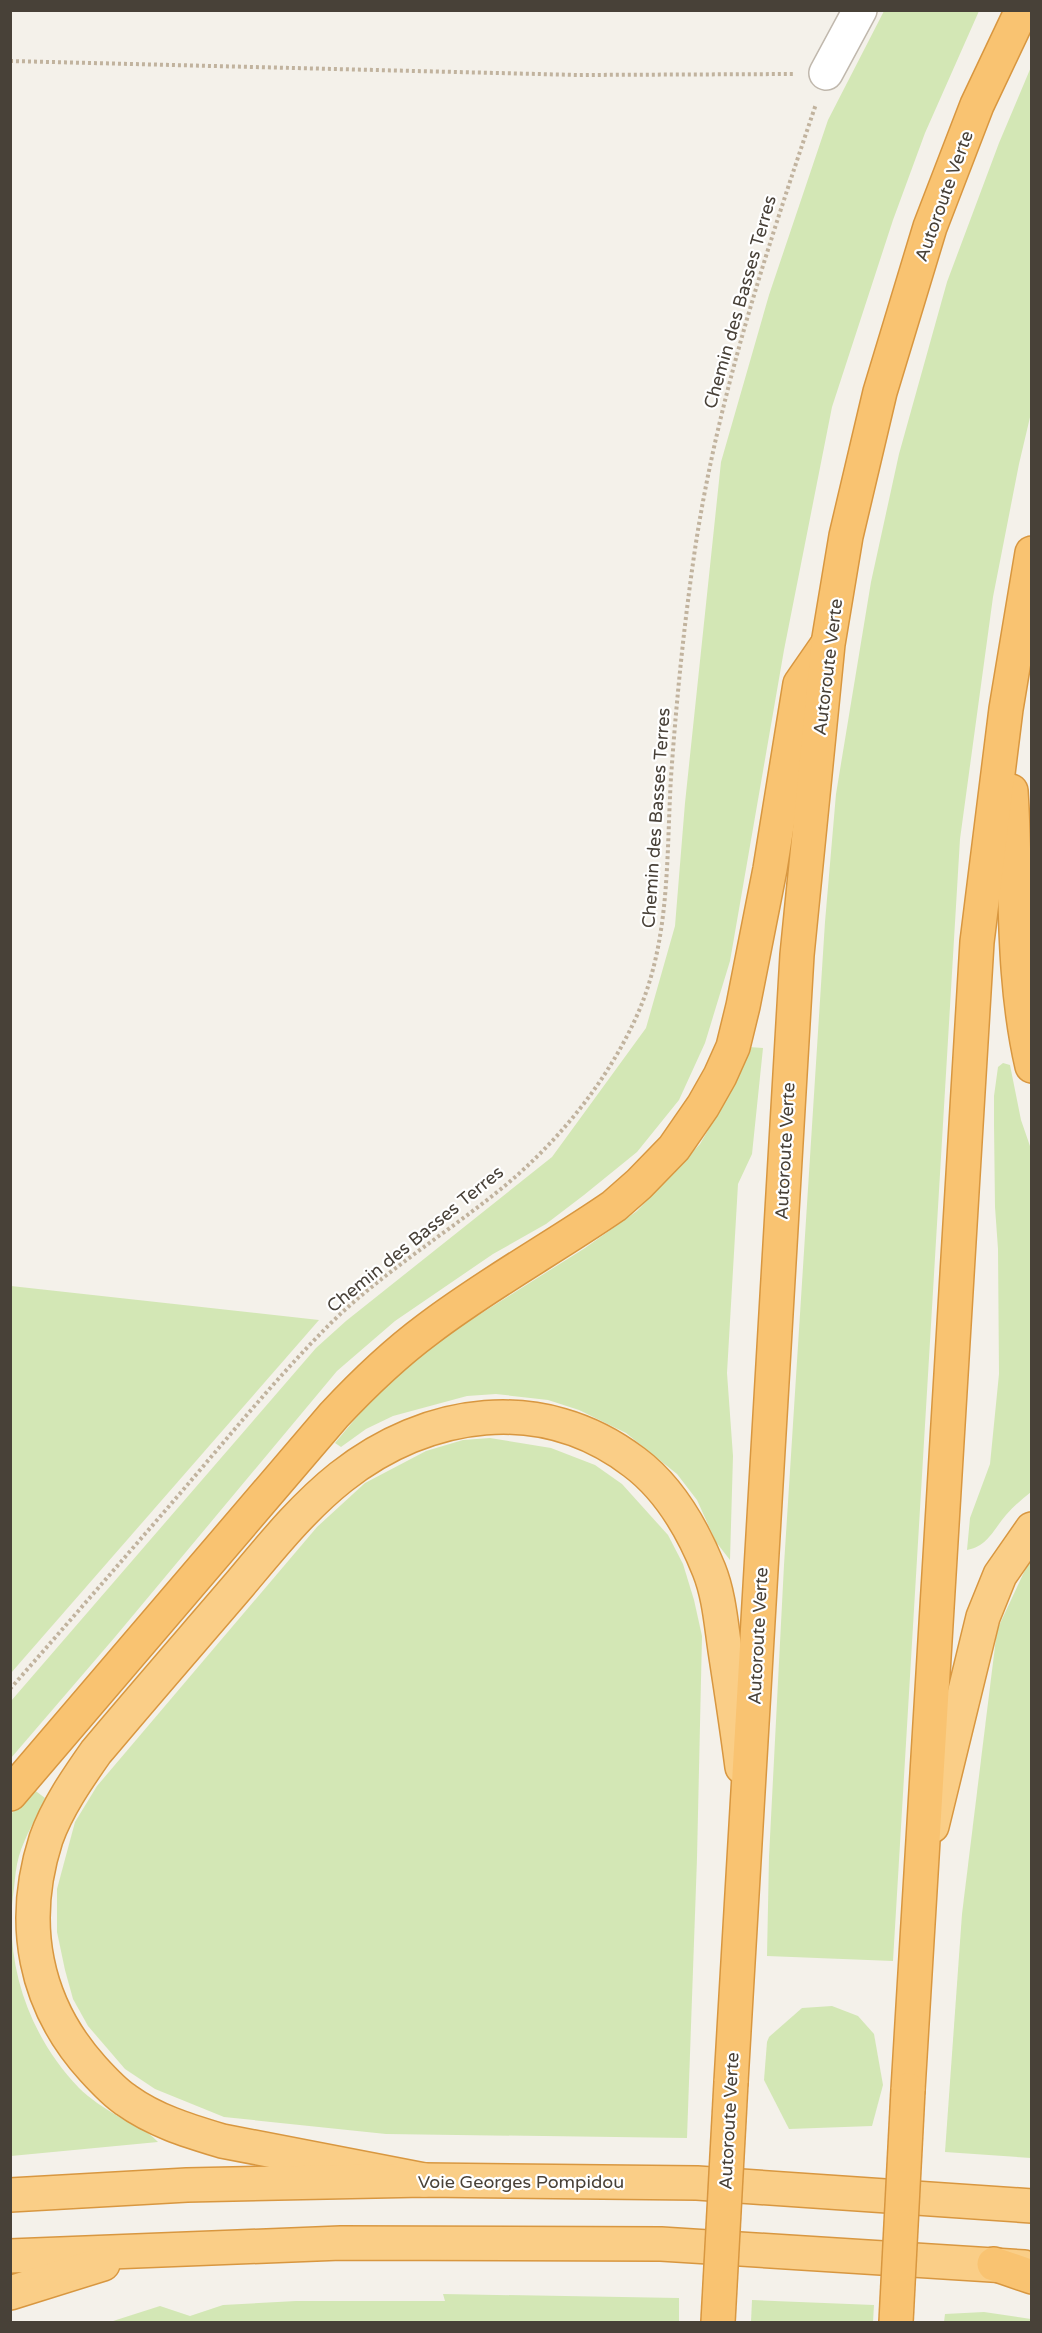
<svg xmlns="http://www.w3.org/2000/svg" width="1042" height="2333" font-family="'Varela Round',sans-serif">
<rect width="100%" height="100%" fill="#f4f1ea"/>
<g fill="#d3e7b5">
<path d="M884 11H979L925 133 893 220 832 407 784 650 730 961 705 1043 679 1100 637 1152 584 1195 546 1224 493 1254 395 1321 337 1371 115 1637 11 1758V1701L316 1348 346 1321 552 1157 646 1028 675 926 685 803 721 462 769 295 828 120Z"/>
<path d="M1031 67V413L1019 464 993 597 960 839 893 1961 767 1956 769 1857 784 1565 825 922 836 794 871 582 899 454 947 282 999 143Z"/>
<path d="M749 1047 763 1048 752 1154 738 1184 727 1373 733 1456 730 1560 716 1542 697 1500 677 1474 626 1433 579 1410 548 1400 496 1394 467 1396 393 1416 366 1429 341 1447 335 1443 365 1407 431 1345 585 1248 637 1211 700 1144 726 1099Z"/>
<path d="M1003 1063 1010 1065 1021 1120 1031 1149V1492C1022 1499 1014 1506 1006 1515 993 1530 988 1546 967 1550L970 1518 990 1464 999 1374 998 1249 995 1207 994 1125V1096L998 1067Z"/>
<path d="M11 1286 319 1320 11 1673 10 1286Z"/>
<path d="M490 1438 551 1448 595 1465 622 1484 668 1535 683 1564 694 1600 702 1636 697 1858 687 2138 386 2134 224 2117 155 2089 125 2069 88 2026 73 1999 65 1970 57 1932V1889L75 1822 97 1786 317 1527 365 1483 426 1451 463 1440Z"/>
<path d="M1031 1561V2158L945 2152 962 1914 997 1630 1025 1570Z"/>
<path d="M33 1789 45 1798C37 1817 25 1836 19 1856 16 1866 15 1878 14 1888 3 1961 28 2035 79 2088 89 2098 104 2108 116 2115 131 2124 146 2129 158 2142L11 2156V1814Z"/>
<path d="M832 2006 858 2016 874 2034 883 2085 872 2126 789 2129 764 2080 767 2042 769 2037 802 2008Z"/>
<path d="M443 2294 679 2298V2322H110L160 2306 190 2316 223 2305 296 2301H445Z"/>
<path d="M752 2300 874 2305 873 2322H751Z"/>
<path d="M984 2312 1031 2319V2322H944L945 2314Z"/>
</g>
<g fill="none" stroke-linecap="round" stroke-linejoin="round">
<g stroke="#c0b8ad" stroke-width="36">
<path id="minor" d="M826 73 860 10"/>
</g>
<g stroke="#d89740" stroke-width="36">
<g id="trunk">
<path d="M932 1826 983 1617 1000 1575 1032 1529"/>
<path d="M424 2180 222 2141C189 2131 155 2121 126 2100 114 2092 103 2080 93 2069 34 2004 19 1923 46 1839 57 1808 77 1779 96 1752 143 1696 191 1641 239 1585 271 1547 302 1508 341 1477 427 1409 542 1392 634 1462 669 1488 693 1530 709 1570 719 1595 721 1623 725 1650 731 1689 737 1728 742 1767"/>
<path d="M10 2195 187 2185 424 2180 697 2183 1032 2206"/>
<path d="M10 2256 341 2243 661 2244 1024 2267"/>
<path d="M10 2293 103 2264"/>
</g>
</g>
<g stroke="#d89740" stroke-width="36">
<g id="motorway">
<path d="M1011 791C1017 883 1011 975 1032 1066"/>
<path d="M10 1794 334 1415C363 1384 393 1355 428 1329 487 1284 553 1248 614 1206L639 1184 674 1148 703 1106 720 1076 733 1047 743 1006 770 869 800 684 827 645"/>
<path d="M731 2082 797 955 828 644 846 536 880 392 930 227 977 105 1022 10"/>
<path d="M908 2090 977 942 1006 709 1032 553"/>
<path d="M994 2264 1032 2277"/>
</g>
</g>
<g stroke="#c1b39e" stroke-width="4" stroke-dasharray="3 3" stroke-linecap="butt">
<path d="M10 61 578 75 794 74"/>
<path d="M10 1689C62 1630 113 1571 164 1512 219 1449 271 1383 331 1323 384 1271 449 1232 507 1184 558 1141 604 1085 633 1024 671 946 666 861 671 777 676 706 683 634 693 563 715 405 765 255 816 104"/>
</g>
<use href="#minor" stroke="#fff" stroke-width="33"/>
<use href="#trunk" stroke="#face87" stroke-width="33"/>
<use href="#motorway" stroke="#f9c371" stroke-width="33"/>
<g stroke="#d89740" stroke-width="36" stroke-linecap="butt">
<g id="motorway-bridge">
<path d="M718 2322 731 2082"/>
<path d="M896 2322 908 2090"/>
</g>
</g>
<use href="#motorway-bridge" stroke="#f9c371" stroke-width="33"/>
</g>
<g text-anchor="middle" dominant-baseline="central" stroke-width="4.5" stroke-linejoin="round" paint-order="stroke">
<g font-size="18" fill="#484138" stroke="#fff">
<text transform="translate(944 196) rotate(-70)">Autoroute Verte</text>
<text transform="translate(740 302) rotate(-74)">Chemin des Basses Terres</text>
<text transform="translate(828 667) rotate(-83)">Autoroute Verte</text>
<text transform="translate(656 818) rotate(-86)">Chemin des Basses Terres</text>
<text transform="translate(785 1151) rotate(-87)">Autoroute Verte</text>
<text transform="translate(415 1239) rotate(-39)">Chemin des Basses Terres</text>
<text transform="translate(758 1636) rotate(-87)">Autoroute Verte</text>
<text transform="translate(729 2121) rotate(-87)">Autoroute Verte</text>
<text x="521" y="2182">Voie Georges Pompidou</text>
</g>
</g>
<rect width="1042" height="2333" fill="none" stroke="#484138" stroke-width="24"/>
</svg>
